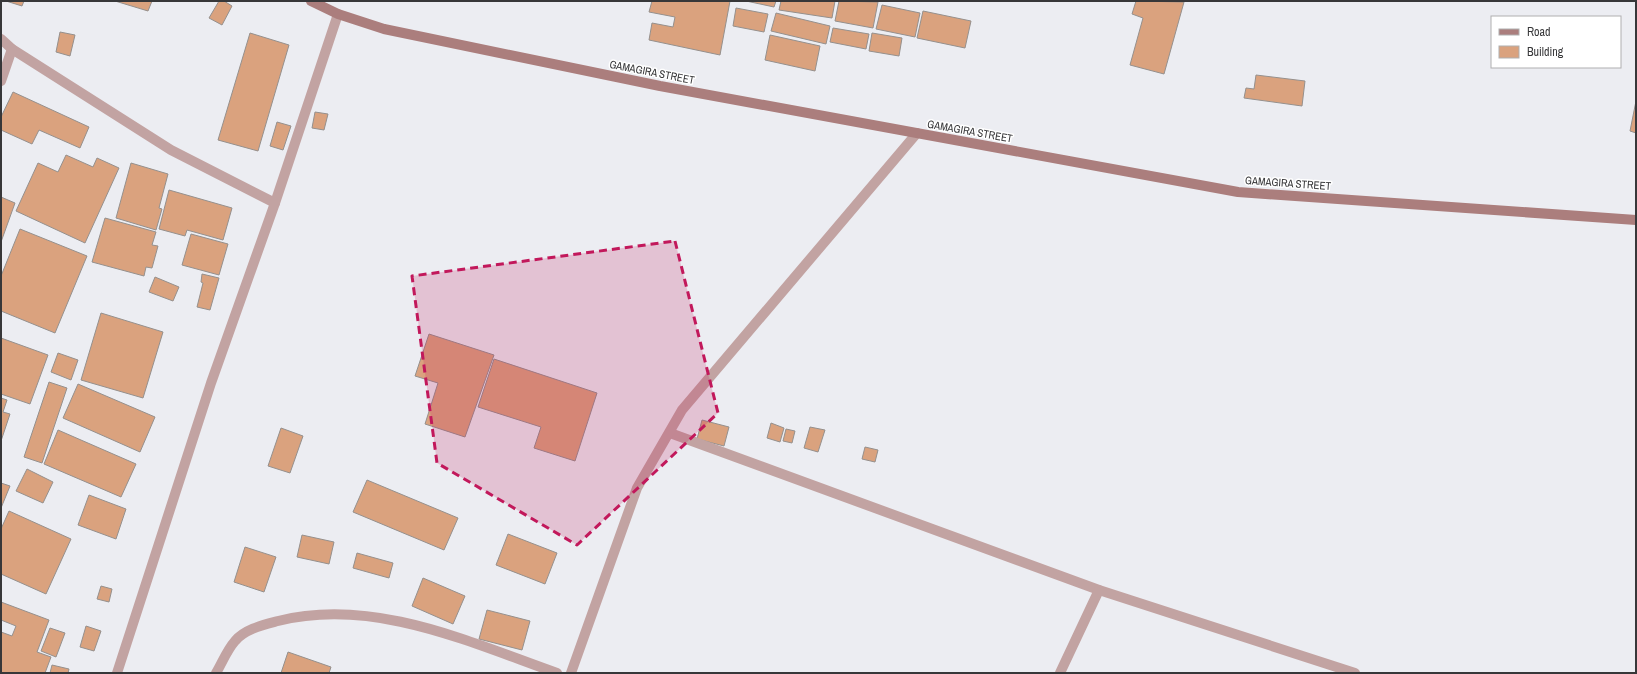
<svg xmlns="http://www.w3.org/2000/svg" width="1637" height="674" font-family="'Archivo Narrow',sans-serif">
<rect width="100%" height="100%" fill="#ecedf2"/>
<g fill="#daa27e" stroke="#95908d">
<path d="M6 1H24L22 6Z"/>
<path d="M115 1H152L148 11Z"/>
<path d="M219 1H224L232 6 222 25 209 18Z"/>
<path d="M652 1H730L720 55 649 40 652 23 673 27 675 17 649 12Z"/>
<path d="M746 1H776L774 7Z"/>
<path d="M781 1H835L832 18 779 10Z"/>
<path d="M839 1 878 2 873 28 835 21Z"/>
<path d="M1136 1 1184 2 1164 74 1130 65 1143 18 1132 14Z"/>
<path d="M882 5 920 13 915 37 876 29Z"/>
<path d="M736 8 768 14 764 32 733 26Z"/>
<path d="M923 11 971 21 965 48 917 38Z"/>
<path d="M776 13 830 26 826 44 771 31Z"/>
<path d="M833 28 869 34 866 49 830 42Z"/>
<path d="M60 32 75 35 70 56 56 52Z"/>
<path d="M250 33 289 45 258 151 218 140Z"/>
<path d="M872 33 902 38 899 56 869 51Z"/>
<path d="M770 35 820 46 815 71 765 60Z"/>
<path d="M1256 75 1305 81 1302 106 1244 98 1246 88 1254 89Z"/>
<path d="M13 92 89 127 80 148 39 130 32 144 1 130V117Z"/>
<path d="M1636 101V133L1630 131Z"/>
<path d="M315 112 328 114 324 130 312 128Z"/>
<path d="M277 122 291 126 283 150 270 146Z"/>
<path d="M66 155 93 167 97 158 119 168 85 243 16 211 38 163 58 172Z"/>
<path d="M131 163 168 174 159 208 162 209 156 230 116 218Z"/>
<path d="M169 190 232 208 223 240 187 230 185 236 159 229Z"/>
<path d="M1 197 15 203 1 242Z"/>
<path d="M105 218 156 232 152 245 158 246 152 268 146 267 144 276 92 262Z"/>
<path d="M20 229 87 256 55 333 1 311V276Z"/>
<path d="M191 234 228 244 219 275 182 265Z"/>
<path d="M202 274 219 278 210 310 197 307 203 283 201 282Z"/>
<path d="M155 277 179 287 173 301 149 292Z"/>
<path d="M101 313 163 332 143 398 81 380Z"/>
<path d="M429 334 494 355 465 437 425 424 438 383 415 376Z"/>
<path d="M1 338 48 355 30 404 1 394Z"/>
<path d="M58 353 78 360 71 380 51 372Z"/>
<path d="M494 359 597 393 575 461 534 448 541 427 478 407Z"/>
<path d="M49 382 67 388 42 463 24 457Z"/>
<path d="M78 384 155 417 140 452 63 418Z"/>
<path d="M1 398 7 400 3 412 10 414 1 441Z"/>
<path d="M702 420 729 427 724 446 697 439Z"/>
<path d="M771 423 784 428 780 442 767 438Z"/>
<path d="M810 427 825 430 818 452 804 448Z"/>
<path d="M281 428 303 436 290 473 268 466Z"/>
<path d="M786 429 795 431 792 443 783 441Z"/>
<path d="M58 430 136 464 121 497 44 464Z"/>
<path d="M865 447 878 450 875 462 862 459Z"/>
<path d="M27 469 53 482 43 503 16 491Z"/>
<path d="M367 480 458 518 444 550 353 512Z"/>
<path d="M1 483 10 486 1 508Z"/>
<path d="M89 495 126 509 116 539 78 525Z"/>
<path d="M9 511 71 539 46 594 1 574V529Z"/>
<path d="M508 534 557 553 545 584 496 565Z"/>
<path d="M302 535 334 542 329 564 297 557Z"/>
<path d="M245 547 276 557 264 592 234 582Z"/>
<path d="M357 553 393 563 389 578 353 568Z"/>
<path d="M423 578 465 596 453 624 412 606Z"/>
<path d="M101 586 112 589 109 602 97 599Z"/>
<path d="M1 602 49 620 37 652 51 657 45 673H1V632L12 636 16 626 1 620Z"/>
<path d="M487 610 530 621 522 650 479 639Z"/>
<path d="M86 626 101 631 94 651 80 647Z"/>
<path d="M50 628 65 633 56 657 41 651Z"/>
<path d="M288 652 331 667 329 673H281Z"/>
<path d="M52 665 69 669 68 673H50Z"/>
</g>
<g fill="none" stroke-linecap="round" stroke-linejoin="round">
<g stroke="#c2a3a2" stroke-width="10">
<path d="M670 433 1099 590 1355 673"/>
<path d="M216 673C222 663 227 650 235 641 245 629 263 625 278 621 373 597 469 642 557 673"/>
<path d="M571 673 637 488 682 410 917 133"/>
<path d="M1060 673 1099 590"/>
</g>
<g stroke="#c2a3a2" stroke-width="10">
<path d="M1 39 12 49 171 150 275 203"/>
<path d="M1 81 12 49"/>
<path d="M117 673 211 383 275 203 338 14"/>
</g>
<path stroke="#ab7e7d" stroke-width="10" d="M311 1 338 14 384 29 660 86 1238 192 1636 220"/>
</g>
<path fill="#c2185b" fill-opacity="0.2" stroke="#c2185b" stroke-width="3" stroke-dasharray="8 5" stroke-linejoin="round" d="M675 241 718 413 577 545 437 463 412 276Z"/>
<g text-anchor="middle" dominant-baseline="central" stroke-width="3" stroke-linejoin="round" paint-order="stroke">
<g font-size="11" fill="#373739" stroke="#fff">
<text transform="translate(652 72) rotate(11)">GAMAGIRA STREET</text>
<text transform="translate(970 131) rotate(10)">GAMAGIRA STREET</text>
<text transform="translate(1288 183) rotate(4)">GAMAGIRA STREET</text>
</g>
</g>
<rect width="1637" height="674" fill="none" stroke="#373739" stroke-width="4"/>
<rect x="1491" y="16" width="130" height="52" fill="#ffffff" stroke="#afafb0"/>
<rect x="1499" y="29" width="20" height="6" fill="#ab7e7d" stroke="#afafb0"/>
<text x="1527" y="36" font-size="12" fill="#373739">Road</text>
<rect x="1499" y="46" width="20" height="12" fill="#daa27e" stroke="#afafb0"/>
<text x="1527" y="56" font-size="12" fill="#373739">Building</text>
</svg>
